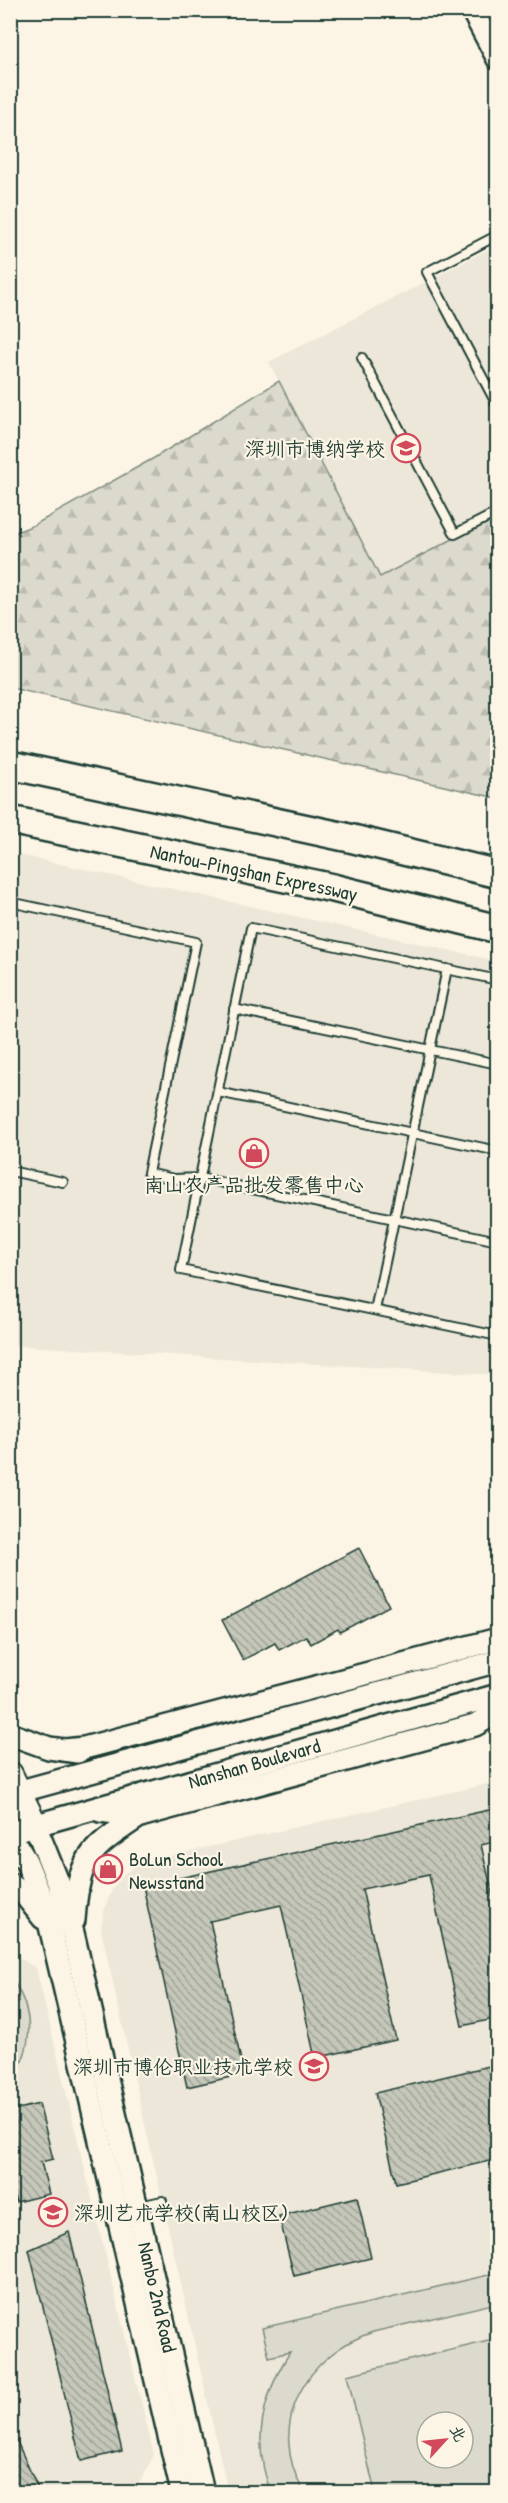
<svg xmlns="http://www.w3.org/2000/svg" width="508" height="2503" font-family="'Patrick Hand','LXGW WenKai TC',sans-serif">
<defs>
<pattern id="forest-firs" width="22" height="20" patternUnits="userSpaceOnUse" patternTransform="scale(1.5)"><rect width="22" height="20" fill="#dcdacc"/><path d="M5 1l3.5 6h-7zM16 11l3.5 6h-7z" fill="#bcbcb0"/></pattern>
<pattern id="building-back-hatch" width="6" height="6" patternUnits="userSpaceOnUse" patternTransform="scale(1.5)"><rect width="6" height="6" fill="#c5c7b9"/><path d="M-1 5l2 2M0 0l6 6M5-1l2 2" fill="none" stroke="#9fa397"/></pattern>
</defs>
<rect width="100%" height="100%" fill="#fcf5e5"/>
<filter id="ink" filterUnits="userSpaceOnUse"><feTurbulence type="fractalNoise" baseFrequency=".0167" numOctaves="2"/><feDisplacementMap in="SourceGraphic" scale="12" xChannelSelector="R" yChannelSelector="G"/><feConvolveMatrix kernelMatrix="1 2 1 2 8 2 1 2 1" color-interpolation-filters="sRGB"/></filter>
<g filter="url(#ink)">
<g fill="#ece7d8" fill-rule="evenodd">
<path d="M497 245V516L380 577 269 362Z"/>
<path d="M11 853 497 961V1375L11 1345Z"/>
<path d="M497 1782V2492H228L101 1930 104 1909 112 1890 124 1874 142 1862ZM427 2422H463V2458H427Z"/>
<path d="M10 1952 36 1968 154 2455 135 2492H11Z"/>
</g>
<g fill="#dcdacc" stroke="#7e8c80" stroke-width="1.5" fill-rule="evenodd">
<path d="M11 1978C35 2011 34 2048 11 2081Z"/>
<path d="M497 2273V2303L373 2332C305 2354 265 2426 304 2492H271C251 2443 262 2396 290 2352L269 2357 262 2328Z"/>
<path d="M497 2339V2492H375L347 2375ZM427 2422H463V2458H427Z"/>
</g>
<path fill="url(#forest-firs)" stroke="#7e8c80" stroke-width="1.5" d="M279 381 380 577 497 516V798L11 688V534L34 525 154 458Z"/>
<g fill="url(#building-back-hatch)" stroke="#1f3d34" stroke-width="1.5">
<path d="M359 1548 389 1606 340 1632 338 1629 311 1644 306 1636 279 1650 275 1643 243 1660 222 1620Z"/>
<path d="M498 1808V1841L481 1845 498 1917V2018L462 2026 429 1875 362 1889 396 2040 315 2058 281 1905 210 1921 244 2074 187 2087 143 1886Z"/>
<path d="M498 2064V2159L396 2183 375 2093Z"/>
<path d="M39 2104 53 2159 41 2162 49 2194 16 2202 10 2180V2111Z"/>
<path d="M357 2197 371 2258 294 2276 279 2216Z"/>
<path d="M69 2232 122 2451 81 2461 29 2250Z"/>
<path d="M10 2426 40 2493H10Z"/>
</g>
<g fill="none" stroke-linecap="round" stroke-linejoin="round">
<g stroke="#1f3d34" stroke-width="12">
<g id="lane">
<path d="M362 358 455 534 498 512"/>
<path d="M496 403 427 272 498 235"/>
<path d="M10 902 196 942 148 1173 174 1179 200 1178 498 1241"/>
<path d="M498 980 251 928 181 1270 498 1336"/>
<path d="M234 1009 498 1064"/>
<path d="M218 1092 498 1151"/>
<path d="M10 1171 63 1182"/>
<path d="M375 1310 447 969"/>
<path d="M139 2206 162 2201"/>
</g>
</g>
<g stroke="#1f3d34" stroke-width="26">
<g id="secondary">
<path d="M472 10 498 59"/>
<path d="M10 1734 49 1748 78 1752"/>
<path d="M65 1750 84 1748 498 1639"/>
<path d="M10 1794 498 1661"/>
<path d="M100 1811 140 1816 475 1725 498 1712"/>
<path d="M35 1825 58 1882 73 1933 203 2492"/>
<path d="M22 1829 498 1695"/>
<path d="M10 1835 26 1861 46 1909 182 2492"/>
<path d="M10 1884 24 1894 43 1918"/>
<path d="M74 1920C79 1853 91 1849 144 1813"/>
</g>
</g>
<g stroke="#1f3d34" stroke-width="28">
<path id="primary" d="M10 1774 35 1825"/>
</g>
<g stroke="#1f3d34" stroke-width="32">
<g id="highway">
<path d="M10 765 345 837 498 874"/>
<path d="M10 820 333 888 498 929"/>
</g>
</g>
<use href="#lane" stroke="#fcf5e5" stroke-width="8"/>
<use href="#secondary" stroke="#fcf5e5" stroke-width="21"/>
<use href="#primary" stroke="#fcf5e5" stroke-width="24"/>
<use href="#highway" stroke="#fcf5e5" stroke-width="27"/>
</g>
</g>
<defs>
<g id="school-ring" transform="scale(1.5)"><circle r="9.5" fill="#fcf5e5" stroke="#d1495b" stroke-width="1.5"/><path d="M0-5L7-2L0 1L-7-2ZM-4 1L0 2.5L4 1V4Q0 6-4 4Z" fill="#d1495b"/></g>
<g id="shop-ring" transform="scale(1.5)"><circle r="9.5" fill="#fcf5e5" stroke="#d1495b" stroke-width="1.5"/><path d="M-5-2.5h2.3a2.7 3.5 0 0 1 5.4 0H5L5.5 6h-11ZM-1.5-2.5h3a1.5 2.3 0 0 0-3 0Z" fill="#d1495b"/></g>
</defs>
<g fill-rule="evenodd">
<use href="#school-ring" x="406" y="448"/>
<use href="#shop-ring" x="254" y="1153"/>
<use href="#shop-ring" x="108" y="1869"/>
<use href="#school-ring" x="314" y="2066"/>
<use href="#school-ring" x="53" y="2212"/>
</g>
<g text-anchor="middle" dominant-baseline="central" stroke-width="4.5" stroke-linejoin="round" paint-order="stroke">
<g font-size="20" fill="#1f3d34" stroke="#fcf5e5" text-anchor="end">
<text x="385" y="448">深圳市博纳学校</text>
<text x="254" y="1184" text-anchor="middle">南山农产品批发零售中心</text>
<text x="129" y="1858" text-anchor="start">BoLun School<tspan x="129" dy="23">Newsstand</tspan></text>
<text x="293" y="2066">深圳市博伦职业技术学校</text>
<text x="74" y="2212" text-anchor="start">深圳艺术学校(南山校区)</text>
</g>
<g font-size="20" fill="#1f3d34" stroke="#fcf5e5">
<text transform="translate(254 872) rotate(12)">Nantou-Pingshan Expressway</text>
<text transform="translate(254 1763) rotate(-16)">Nanshan Boulevard</text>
<text transform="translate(158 2297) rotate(77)">Nanbo 2nd Road</text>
</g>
</g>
<rect width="508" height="2503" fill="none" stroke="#fcf5e5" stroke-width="36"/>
<rect x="18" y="18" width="472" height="2467" fill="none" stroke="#1f3d34" stroke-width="2" filter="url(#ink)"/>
<g transform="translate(445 2440) rotate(63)"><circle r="28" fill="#fcf5e5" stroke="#a4ab9e" stroke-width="1.5"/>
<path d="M0-4.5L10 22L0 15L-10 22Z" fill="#d1495b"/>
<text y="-9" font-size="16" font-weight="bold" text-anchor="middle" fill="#1f3d34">北</text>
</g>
</svg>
